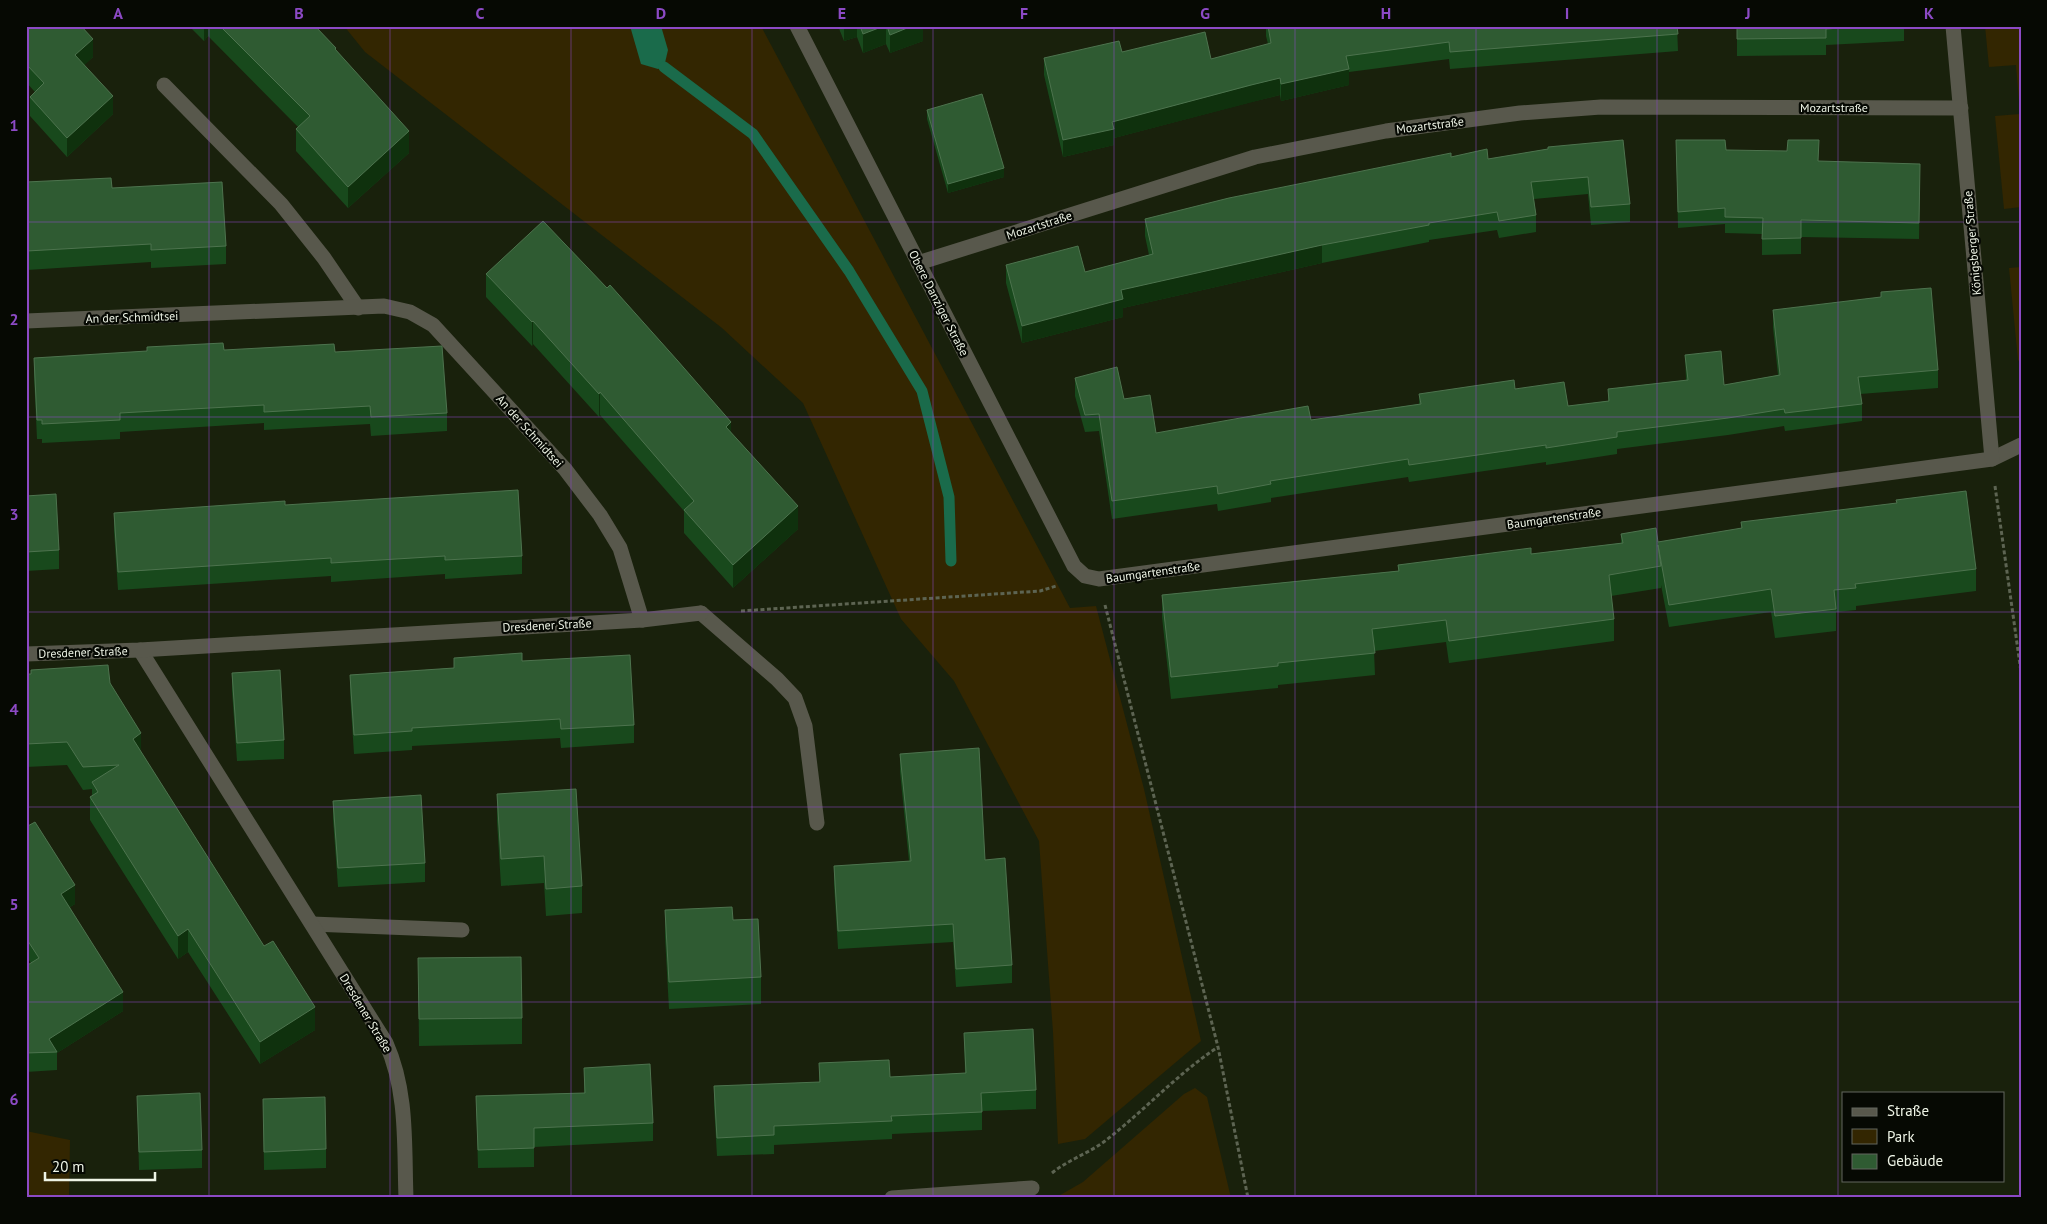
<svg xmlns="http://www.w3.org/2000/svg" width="2047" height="1224" font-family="'PT Sans',sans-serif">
<rect width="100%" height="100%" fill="#19210c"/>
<g fill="#332601">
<path d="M344 26H761L1070 608 1096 606 1144 789 1201 1041 1085 1139 1058 1144 1053 1032 1039 841 954 681 901 619 803 403 722 328 365 52Z"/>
<path d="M1985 26H2021V207L2004 209 1995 116 2020 114 2016 65 1989 67Z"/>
<path d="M2021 267V364L2018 360 2009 268Z"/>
<path d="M1195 1088 1207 1097 1231 1198H1055L1083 1182 1184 1094Z"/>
<path d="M26 1131 70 1140 69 1198H26Z"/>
</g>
<path fill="#1a6b4b" d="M630 26H661L668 50 664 67 658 69 641 64Z"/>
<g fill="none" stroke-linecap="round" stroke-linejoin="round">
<path stroke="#1a6b4b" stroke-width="11" d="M664 67 753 134 849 271 922 391 949 497 951 561"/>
<g stroke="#5d6452" stroke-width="3" stroke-dasharray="4 2.5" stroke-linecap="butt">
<path d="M1995 486 2021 672"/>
<path d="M1105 605 1218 1047 1248 1198"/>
<path d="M741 611 1040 591 1056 586"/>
<path d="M1052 1173C1068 1160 1089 1153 1105 1141 1144 1111 1177 1074 1218 1047"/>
</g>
<g stroke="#58584c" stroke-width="15">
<path d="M701 613 777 679 795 698 805 726 817 823"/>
<path d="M312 924 462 930"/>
</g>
<g stroke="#58584c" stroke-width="15">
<path d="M797 26 1074 566 1085 576 1099 579 1992 459 2021 445"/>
<path d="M1953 26 1992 459"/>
<path d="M164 85 281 204 324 258 358 308"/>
<path d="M918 263 1255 157 1386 131 1520 113 1601 107 1961 108"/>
<path d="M26 321 384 306 410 312 433 325 565 469 600 515 620 548 642 620"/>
<path d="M140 650 386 1043C408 1092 404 1146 406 1198"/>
<path d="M26 654 140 650 642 620 701 613"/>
<path d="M892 1198 1032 1188"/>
</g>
</g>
<g fill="#18491c">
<path d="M26 26 93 57 84 65 113 114 67 157 30 116V97L35 92 26 82Z"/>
<path d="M189 26H315L336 50 409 153 348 208 296 151V129L298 127 208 36 204 41Z"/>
<path d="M838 26H923V41L890 53 886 44 863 53 857 37 844 41Z"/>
<path d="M1266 26H1677L1678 51 1450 69 1449 59 1349 72V85L1281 101 1280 95 1251 102 1114 138V145L1063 157 1044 75V58L1122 52 1211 59 1268 44 1266 36Z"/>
<path d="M1737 26H1904V41L1826 45V55L1737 56Z"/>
<path d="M927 110 1004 177 948 193 927 119Z"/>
<path d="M1676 140 1726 150 1819 161 1920 180 1919 239 1801 237V254L1762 255V234L1725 233V224L1678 228Z"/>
<path d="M1548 149 1630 204V222L1591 225 1588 194 1534 199 1536 215V232L1499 238 1497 230 1429 240V242L1322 263 1123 308V317L1022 343 1006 283V265L1085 272 1149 255 1145 236V219L1451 157 1488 159Z"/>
<path d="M26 182 112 188 226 246V264L151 268V262L27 270Z"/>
<path d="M486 274 731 433 798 529 733 588 684 533V511L600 415 599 417 533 344 532 346 486 297Z"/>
<path d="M1881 292 1938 370V388L1860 394 1862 404V421L1785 431 1784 426 1728 435 1617 449V454L1546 465V462L1409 482 1408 477 1271 498V502L1218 511 1217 504 1112 519 1099 431 1085 432 1075 396V378L1124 399 1156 433 1311 420 1419 404V394L1515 389 1568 406 1608 401V389L1686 380 1685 355 1724 385 1778 375 1773 328V310L1881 297Z"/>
<path d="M224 350 335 352 447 413V431L371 436 370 424 264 430V423L120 432V439L42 443V439H37L34 376V358Z"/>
<path d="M26 496 59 550V569L26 571Z"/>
<path d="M285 505 522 556V574L445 579V574L331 582V576L118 590 114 531V513Z"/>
<path d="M1741 522 1976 569V591L1856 606V610L1836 612V631L1775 638 1771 612 1669 627 1661 585V588L1611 596 1614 619V641L1449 663 1446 642 1374 651 1375 675 1278 685V688L1171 699 1162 617V595L1398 571V565L1531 554 1621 543V534L1658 542 1741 529Z"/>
<path d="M454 658 522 661 634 725V743L561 748 560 738 412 746V750L354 754 350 693V675L454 668Z"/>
<path d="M232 673 284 740V759L237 761 232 691Z"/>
<path d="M26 674 110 683 141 752 315 1030 260 1064 188 952 178 959 90 820V797L92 796V789L83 790 67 765 26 767Z"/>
<path d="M900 754 985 860 1012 965V983L956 987 953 942 838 949 834 884V866L909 861 900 772Z"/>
<path d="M497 794 582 886V913L546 916 544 883 501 886 497 821Z"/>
<path d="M333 801 425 863V882L338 887 333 819Z"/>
<path d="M26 827 75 904 70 907 123 1011 57 1053V1070L26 1072V966L31 963 26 956Z"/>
<path d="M665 910 733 920 761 977V1004L669 1009 665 937Z"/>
<path d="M418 958 522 1018V1044L419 1046Z"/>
<path d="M964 1033 1036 1090V1109L982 1111V1130L892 1134V1139L774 1145V1154L717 1156 714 1105V1086L819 1082V1063L890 1077 965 1073Z"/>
<path d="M584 1068 653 1123V1141L534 1147V1167L478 1168 476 1096 584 1093Z"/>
<path d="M137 1096 202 1150V1168L139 1170Z"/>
<path d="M263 1099 326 1149V1168L264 1170Z"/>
</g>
<g fill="#0f310d">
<path d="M204 26H208V36L204 41Z"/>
<path d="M844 26H857V37L844 41Z"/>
<path d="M884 26H886V44L863 53V34Z"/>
<path d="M912 26H923V41L890 53V35Z"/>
<path d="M93 39V57L75 74V55Z"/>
<path d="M1349 69V85L1281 101V84Z"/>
<path d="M1280 78V95L1114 138V145L1063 157V140L1112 122Z"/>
<path d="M113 96V114L67 157V138Z"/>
<path d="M409 131V153L348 208V187Z"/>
<path d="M1004 168V177L948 193V184Z"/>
<path d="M1322 245V263L1123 308V317L1022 343V326L1121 290Z"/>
<path d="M533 321V344L532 346V322Z"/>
<path d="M600 392V415L599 417V394Z"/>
<path d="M731 422V445L726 427Z"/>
<path d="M798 506V529L733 588V565Z"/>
<path d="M141 733V756L133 739Z"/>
<path d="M75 885V904L61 912V894Z"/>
<path d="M188 929V952L178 959V936Z"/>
<path d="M123 992V1011L57 1053 49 1039Z"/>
<path d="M315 1007V1030L260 1064V1042Z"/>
</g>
<g fill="#2f5b32" stroke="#4d734e">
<path d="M26 26H81L93 39 75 55 113 96 67 138 30 97 44 83 26 64Z"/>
<path d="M220 26H315L336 48 335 49 409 131 348 187 296 129 310 116Z"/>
<path d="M860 26H884L863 34Z"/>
<path d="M887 26H912L890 35Z"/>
<path d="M1268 26H1677L1678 34 1450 52 1449 42 1346 56 1349 69 1281 84 1280 78 1251 85 1112 122 1114 129 1063 140 1044 58 1119 41 1122 52 1205 32 1211 59 1271 43Z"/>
<path d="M1737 26H1868L1826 29V38L1737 39Z"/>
<path d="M982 94 1004 168 948 184 927 110Z"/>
<path d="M1623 140 1630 204 1591 207 1588 177 1531 182 1536 215 1499 221 1497 212 1429 223V225L1322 245 1121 290 1123 299 1022 326 1006 265 1078 246 1085 272 1153 254 1145 219 1229 198 1451 153V157L1487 149 1488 159 1548 149V147Z"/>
<path d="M1676 140H1725L1726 150 1787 151 1788 140H1819L1818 161 1920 164 1919 223 1801 220V238L1762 239 1763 218 1725 217V208L1678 212Z"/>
<path d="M111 178 112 188 222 182 226 246 151 250V244L27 251 26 182Z"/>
<path d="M543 221 607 288 610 285 677 360 731 422 726 427 798 506 733 565 684 510 694 501 600 392 599 394 533 321 532 322 486 274Z"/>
<path d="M1931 288 1938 370 1858 377 1862 404 1785 413 1784 409 1728 418 1617 432V437L1546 448V445L1409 465 1408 459 1270 481 1271 484 1218 494 1217 486 1112 501 1099 414 1085 415 1075 378 1117 367 1124 399 1150 395 1156 433 1308 406 1311 420 1421 404 1419 394 1514 380 1515 389 1564 382 1568 406 1609 401 1608 389 1688 380 1685 355 1721 351 1724 385 1780 375 1773 310 1881 297V292Z"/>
<path d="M223 343 224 350 334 344 335 352 442 346 447 413 371 417 370 406 264 412V405L120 413V420L42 424V420H37L34 358 147 351V347Z"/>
<path d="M518 490 522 556 445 560V556L331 563V558L118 572 114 513 285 501V505Z"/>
<path d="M1966 491 1976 569 1855 584 1856 588 1834 590 1836 609 1775 616 1771 589 1669 605 1658 545 1661 566 1609 575 1614 619 1449 641 1446 620 1372 629 1375 653 1278 663V666L1171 677 1162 595 1399 571 1398 565 1531 548V554L1623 543 1621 534 1656 528 1658 542 1742 528 1741 522 1897 503 1896 500Z"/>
<path d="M56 494 59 550 26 552V496Z"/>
<path d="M522 653V661L630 655 634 725 561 729 560 719 412 728V731L354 735 350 675 454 668V658Z"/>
<path d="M108 665 110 683 141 733 133 739 264 946 273 941 315 1007 260 1042 188 929 178 936 90 797 98 792 92 782 119 765 83 767 67 742 26 744V674H31V670Z"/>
<path d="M280 670 284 740 237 743 232 673Z"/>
<path d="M979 748 985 860 1005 858 1012 965 956 969 953 924 838 931 834 866 911 861 900 754Z"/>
<path d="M576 789 582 886 546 889 544 856 501 859 497 794Z"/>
<path d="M421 795 425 863 338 868 333 801Z"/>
<path d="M35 822 75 885 61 894 123 992 49 1039 57 1052 26 1053V966L39 958 26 938V827Z"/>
<path d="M732 907 733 920 758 919 761 977 669 982 665 910Z"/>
<path d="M521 957 522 1018 419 1019 418 958Z"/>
<path d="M1033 1029 1036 1090 981 1093 982 1112 891 1116 892 1121 774 1126V1135L717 1138 714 1086 820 1082 819 1063 889 1060 890 1077 966 1073 964 1033Z"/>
<path d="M650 1064 653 1123 534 1128V1148L478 1150 476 1096 585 1093 584 1068Z"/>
<path d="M200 1093 202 1150 139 1152 137 1096Z"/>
<path d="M325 1097 326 1149 264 1152 263 1099Z"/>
</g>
<path fill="none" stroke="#8c4ac5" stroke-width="1" stroke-opacity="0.55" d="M209 26V1198M390 26V1198M571 26V1198M752 26V1198M933 26V1198M1114 26V1198M1295 26V1198M1476 26V1198M1657 26V1198M1838 26V1198M26 222H2021M26 417H2021M26 612H2021M26 807H2021M26 1002H2021"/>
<g text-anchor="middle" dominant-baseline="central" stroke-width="4.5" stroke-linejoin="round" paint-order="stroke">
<g font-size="12" fill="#eef4e6" stroke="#060903">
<text x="1834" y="107">Mozartstraße</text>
<text transform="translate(1430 125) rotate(-7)">Mozartstraße</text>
<text transform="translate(1039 225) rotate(-18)">Mozartstraße</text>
<text transform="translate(1972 243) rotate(-95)">Königsberger Straße</text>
<text transform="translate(939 303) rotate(63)">Obere Danziger Straße</text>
<text transform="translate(132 317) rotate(-2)">An der Schmidtsei</text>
<text transform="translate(530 431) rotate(48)">An der Schmidtsei</text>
<text transform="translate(1554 518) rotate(-8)">Baumgartenstraße</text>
<text transform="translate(1153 572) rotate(-8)">Baumgartenstraße</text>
<text transform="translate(547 625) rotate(-3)">Dresdener Straße</text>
<text transform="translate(83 652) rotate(-2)">Dresdener Straße</text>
<text transform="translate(366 1013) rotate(59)">Dresdener Straße</text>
</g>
</g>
<rect width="2047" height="1224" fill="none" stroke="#060903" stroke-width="55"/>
<rect x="1842" y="1092" width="162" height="90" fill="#060903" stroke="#63675e"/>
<rect x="1852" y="1108" width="25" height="8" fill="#58584c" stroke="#63675e"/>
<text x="1887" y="1116" font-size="15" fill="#eef4e6">Straße</text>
<rect x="1852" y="1129" width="25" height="15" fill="#332601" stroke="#63675e"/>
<text x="1887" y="1142" font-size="15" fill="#eef4e6">Park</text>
<rect x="1852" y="1154" width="25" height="15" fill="#2f5b32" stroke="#63675e"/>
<text x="1887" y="1166" font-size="15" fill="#eef4e6">Gebäude</text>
<path d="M45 1172v8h110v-8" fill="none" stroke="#eef4e6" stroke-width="2.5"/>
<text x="52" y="1172" font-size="15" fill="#eef4e6" stroke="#060903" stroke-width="4" paint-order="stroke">20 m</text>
<rect x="28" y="28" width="1992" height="1168" fill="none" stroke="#8c4ac5" stroke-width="2"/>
<g font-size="16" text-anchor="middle" font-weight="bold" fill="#8c4ac5">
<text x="118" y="19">A</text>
<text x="299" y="19">B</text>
<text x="480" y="19">C</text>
<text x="661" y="19">D</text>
<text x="842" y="19">E</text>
<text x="1024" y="19">F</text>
<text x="1205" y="19">G</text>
<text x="1386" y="19">H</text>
<text x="1567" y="19">I</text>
<text x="1748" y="19">J</text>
<text x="1929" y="19">K</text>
<text x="14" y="131">1</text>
<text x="14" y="325">2</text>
<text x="14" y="520">3</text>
<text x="14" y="715">4</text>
<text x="14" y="910">5</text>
<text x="14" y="1105">6</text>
</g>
</svg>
